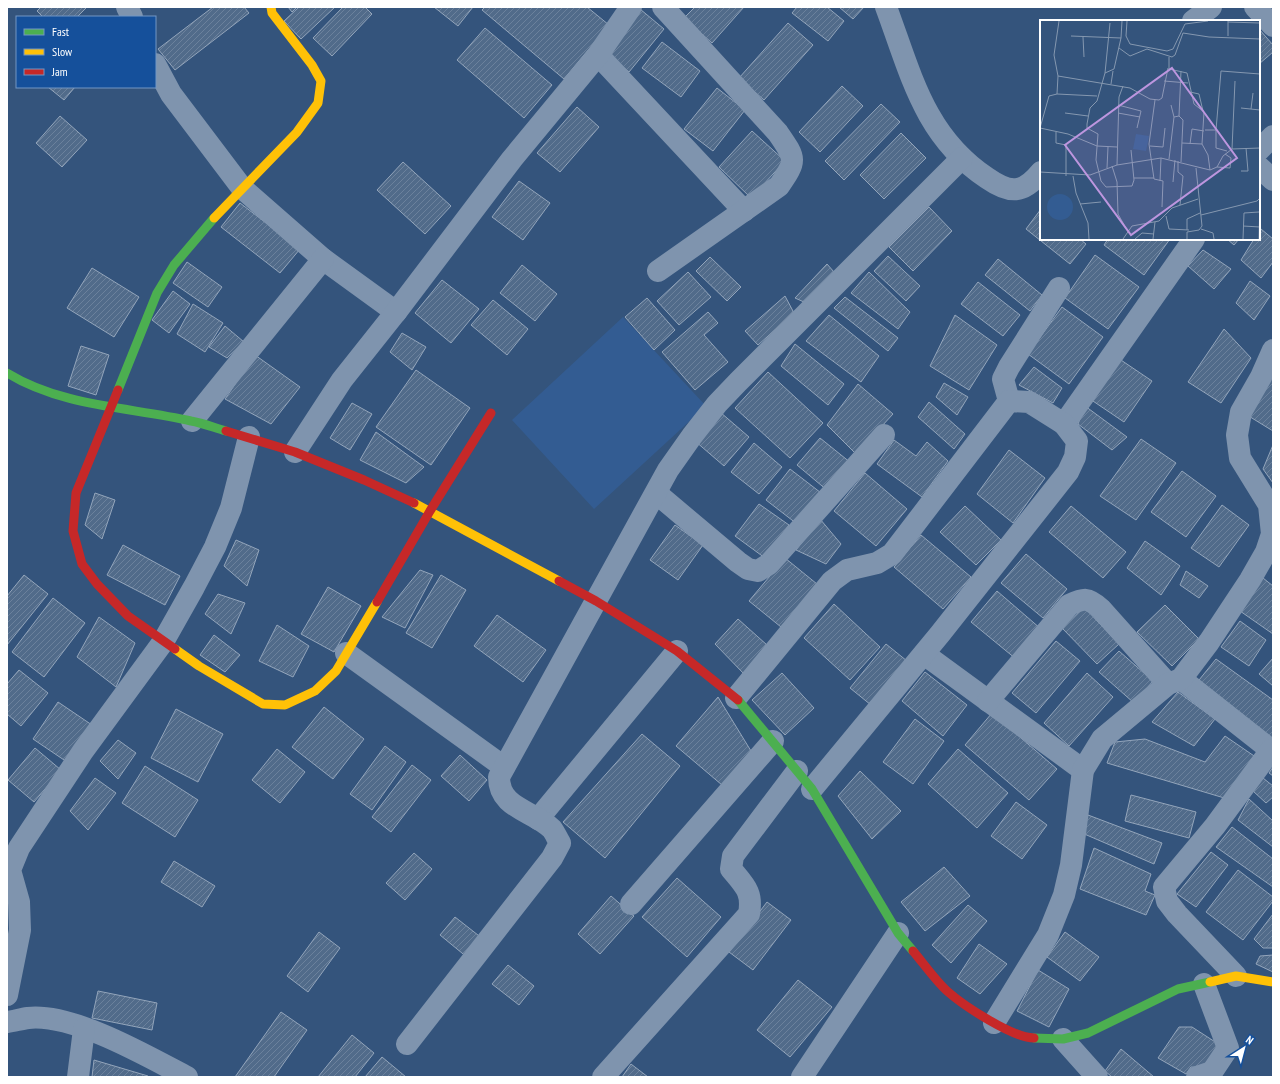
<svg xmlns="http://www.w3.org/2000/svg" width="1280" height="1084" font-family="'PT Sans Narrow',sans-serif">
<defs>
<pattern id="building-hatch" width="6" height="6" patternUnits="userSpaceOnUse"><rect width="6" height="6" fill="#516b8a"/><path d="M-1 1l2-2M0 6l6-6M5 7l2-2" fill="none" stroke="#6b819c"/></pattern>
</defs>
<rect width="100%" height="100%" fill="#34547c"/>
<path fill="#335c92" d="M623 317 706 406 594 509 512 420Z"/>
<g fill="url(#building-hatch)" stroke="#93a5bb">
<path d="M41 7H87L77 17H43L37 11Z"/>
<path d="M213 7H244L249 13 175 70 158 49Z"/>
<path d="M288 7H297L292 12Z"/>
<path d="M299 7H335L301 39 284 21Z"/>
<path d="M343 7H365L372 14 332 56 313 38Z"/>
<path d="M434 7H473L458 26Z"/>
<path d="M485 7H587L609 25 564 79 482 10Z"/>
<path d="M695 7H744L712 43 684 18Z"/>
<path d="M797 7H827L844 21 828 41 792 13Z"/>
<path d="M839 7H864L853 19Z"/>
<path d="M640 9 664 29 629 72 605 52Z"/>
<path d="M788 23 813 45 764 100 739 78Z"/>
<path d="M485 28 552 85 524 118 457 60Z"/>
<path d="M1259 29 1273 45V52L1259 64Z"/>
<path d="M662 42 700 71 681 97 642 68Z"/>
<path d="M842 86 863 106 820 152 799 132Z"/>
<path d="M48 87H75L64 100Z"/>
<path d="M717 88 745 110 713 151 684 129Z"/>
<path d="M881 104 900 122 844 180 825 161Z"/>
<path d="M577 107 599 127 560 172 537 153Z"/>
<path d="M60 116 87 140 62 167 36 143Z"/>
<path d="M752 131 785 161 751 198 719 167Z"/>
<path d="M901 133 926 158 884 199 860 175Z"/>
<path d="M403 162 451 206 425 234 377 190Z"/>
<path d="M519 181 550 203 523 240 492 217Z"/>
<path d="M240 203 300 249 280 273 221 227Z"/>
<path d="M929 207 952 231 913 271 889 247Z"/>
<path d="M1041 209V239H1080L1086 244 1070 264 1026 229Z"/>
<path d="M1261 229 1273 239V262L1261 278 1241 260 1254 239H1259Z"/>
<path d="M1108 239H1170L1144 275 1104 245Z"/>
<path d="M1227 239H1239L1234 245Z"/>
<path d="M1203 250 1231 269 1214 289 1188 266Z"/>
<path d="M1095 255 1139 287 1108 329 1065 298Z"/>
<path d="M888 256 920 286 906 301 874 271Z"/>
<path d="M710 257 741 287 727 301 696 271Z"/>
<path d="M998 259 1042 295 1030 311 985 275Z"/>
<path d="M187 262 222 287 208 307 173 283Z"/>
<path d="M827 264 834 272 804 302 795 298Z"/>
<path d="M522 265 557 294 535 321 500 293Z"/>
<path d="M92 268 139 297 114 337 67 308Z"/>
<path d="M688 272 711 297 679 325 657 301Z"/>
<path d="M869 272 910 312 898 329 851 293Z"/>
<path d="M442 280 479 309 451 343 415 313Z"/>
<path d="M1250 281 1270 296 1254 320 1236 303Z"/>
<path d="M978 282 1020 315 1003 336 961 304Z"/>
<path d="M173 291 190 304 169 333 152 320Z"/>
<path d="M785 296 794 313 758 345 745 331Z"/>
<path d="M845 297 898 338 888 351 834 308Z"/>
<path d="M647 298 675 330 654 350 625 317Z"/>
<path d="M493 300 528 329 507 355 471 325Z"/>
<path d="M193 304 223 323 205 352 177 334Z"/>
<path d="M1062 307 1103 337 1069 384 1028 354Z"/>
<path d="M708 312 718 323 704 335 728 362 695 390 662 352Z"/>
<path d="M829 315 879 356 861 382 806 341Z"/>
<path d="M955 315 997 345 969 390 930 366Z"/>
<path d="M225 326 244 342 227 358 209 347Z"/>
<path d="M1224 329 1251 358 1221 403 1188 382Z"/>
<path d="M402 333 426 347 412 370 390 352Z"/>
<path d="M795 344 844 384 828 405 781 366Z"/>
<path d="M81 346 109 355 96 395 68 386Z"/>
<path d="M255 355 300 387 271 424 225 399Z"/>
<path d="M1115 356 1152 381 1124 422 1087 397Z"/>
<path d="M1034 367 1062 388 1053 403 1019 385Z"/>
<path d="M416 370 470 408 431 465 376 427Z"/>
<path d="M768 372 823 423 790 458 735 408Z"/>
<path d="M1273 373V431L1247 415Z"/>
<path d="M944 383 968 397 957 415 936 397Z"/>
<path d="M858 384 893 414 856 454 827 425Z"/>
<path d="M929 402 965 434 954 449 918 417Z"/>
<path d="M352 403 372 414 350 450 330 438Z"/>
<path d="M1085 406 1127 437 1112 450 1078 424Z"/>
<path d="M720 412 749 437 724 466 695 441Z"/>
<path d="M376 432 424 467 406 483 360 460Z"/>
<path d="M820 438 851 463 828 491 797 465Z"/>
<path d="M1141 439 1176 463 1136 520 1100 496Z"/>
<path d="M894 440 916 456 927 442 948 461 922 497 877 464Z"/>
<path d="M754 443 782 467 759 494 731 472Z"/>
<path d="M1273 445V483L1263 469Z"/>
<path d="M1009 450 1045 478 1013 523 977 494Z"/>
<path d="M790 469 825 496 801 527 766 500Z"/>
<path d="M1182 471 1216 496 1186 537 1151 512Z"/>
<path d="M865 473 907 509 876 546 834 511Z"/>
<path d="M95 493 115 500 102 539 85 525Z"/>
<path d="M759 504 789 525 765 558 735 536Z"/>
<path d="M1222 505 1249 525 1219 567 1191 548Z"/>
<path d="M965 506 1001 540 976 565 940 532Z"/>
<path d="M1071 506 1126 552 1103 578 1049 532Z"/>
<path d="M820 519 841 544 826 564 796 550Z"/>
<path d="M675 525 703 545 678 580 650 560Z"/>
<path d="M921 535 971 577 943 609 894 567Z"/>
<path d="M236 540 259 550 247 586 224 566Z"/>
<path d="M1145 541 1180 566 1161 595 1127 568Z"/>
<path d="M123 545 180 576 165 605 107 575Z"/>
<path d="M1026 554 1067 589 1043 618 1001 583Z"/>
<path d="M785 558 817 584 781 627 749 601Z"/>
<path d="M420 570 433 575 405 628 382 617Z"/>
<path d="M1186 571 1208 586 1199 598 1180 585Z"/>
<path d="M24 575 48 594 7 645V596Z"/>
<path d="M441 575 466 590 432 648 406 633Z"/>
<path d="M1263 578 1273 586V634L1240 611Z"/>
<path d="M328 587 361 606 334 652 301 634Z"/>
<path d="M997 591 1041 629 1016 659 971 622Z"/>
<path d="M218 594 245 603 231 634 205 614Z"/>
<path d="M53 598 85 623 44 677 12 652Z"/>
<path d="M834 604 880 647 850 680 804 638Z"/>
<path d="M1165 605 1199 639 1172 666 1137 632Z"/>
<path d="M1084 607 1119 644 1097 664 1062 628Z"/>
<path d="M497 615 546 650 523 682 474 646Z"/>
<path d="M99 617 135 643 116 687 77 657Z"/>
<path d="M738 619 767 645 745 675 715 644Z"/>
<path d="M1240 621 1266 640 1249 666 1221 647Z"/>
<path d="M277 625 309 646 293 677 259 661Z"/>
<path d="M214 635 240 655 225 672 200 655Z"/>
<path d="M1056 641 1080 661 1036 713 1012 693Z"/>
<path d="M886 644 907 661 871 705 850 688Z"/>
<path d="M1119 651 1153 681 1134 703 1099 672Z"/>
<path d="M1273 658V686L1259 674Z"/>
<path d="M1216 659 1273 700V741L1195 685Z"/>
<path d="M19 670 48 693 21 726 7 714V684Z"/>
<path d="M925 672 967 705 943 736 902 701Z"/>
<path d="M782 673 814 708 785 735 752 700Z"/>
<path d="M1087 673 1113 697 1069 746 1044 723Z"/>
<path d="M1178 692 1215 719 1194 746 1152 722Z"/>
<path d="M718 697 751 751 722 785 676 746Z"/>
<path d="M58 702 92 725 67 762 33 739Z"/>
<path d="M324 707 364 739 333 779 292 747Z"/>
<path d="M176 709 223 734 198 782 151 758Z"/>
<path d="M992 713 1057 769 1029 800 965 745Z"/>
<path d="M915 719 944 741 913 784 883 762Z"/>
<path d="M642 734 680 766 605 858 563 822Z"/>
<path d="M1225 736 1260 760 1231 800 1107 763 1115 742 1145 739 1205 762Z"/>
<path d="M118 740 136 753 118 779 100 761Z"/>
<path d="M385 746 406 762 372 810 350 794Z"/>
<path d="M35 748 61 770 34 802 8 780Z"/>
<path d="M277 749 305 772 280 803 252 780Z"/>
<path d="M958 749 1008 793 977 828 928 784Z"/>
<path d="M460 755 487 780 469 801 441 776Z"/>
<path d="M412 765 431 780 391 832 372 817Z"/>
<path d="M145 766 198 800 175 837 122 803Z"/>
<path d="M1273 767V776L1269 773Z"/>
<path d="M860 771 901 811 872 839 838 796Z"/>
<path d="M95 778 116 793 88 830 70 811Z"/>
<path d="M1263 778 1273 786V797L1266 803 1253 791Z"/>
<path d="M1131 795 1196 812 1189 838 1125 821Z"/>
<path d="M1249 799 1273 821V847L1238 820Z"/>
<path d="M1016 802 1047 825 1022 859 991 836Z"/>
<path d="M1088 815 1162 843 1154 864 1082 833Z"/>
<path d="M1232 827 1273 859V887L1216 847Z"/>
<path d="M1094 848 1151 874 1145 891 1155 895 1146 915 1080 889Z"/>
<path d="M1211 852 1228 865 1196 907 1177 894Z"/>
<path d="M414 853 432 869 405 900 386 883Z"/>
<path d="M174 861 215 886 202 907 161 882Z"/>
<path d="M944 867 970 896 925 931 901 902Z"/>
<path d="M1238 870 1273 897V901L1243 940 1206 912Z"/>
<path d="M677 878 721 917 687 957 642 917Z"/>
<path d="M611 896 634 916 600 954 578 934Z"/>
<path d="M767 902 791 920 753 970 729 952Z"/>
<path d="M968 905 987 921 951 963 932 945Z"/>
<path d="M1273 914V948H1263L1254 939Z"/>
<path d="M455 917 483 939 468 958 440 935Z"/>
<path d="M319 932 340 948 308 992 287 976Z"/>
<path d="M1065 932 1099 957 1080 981 1047 957Z"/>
<path d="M979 944 1007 964 980 994 957 978Z"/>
<path d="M1273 955V972L1256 964 1260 956Z"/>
<path d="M508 965 534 986 519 1005 492 984Z"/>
<path d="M1038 970 1069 989 1049 1027 1017 1011Z"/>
<path d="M798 980 832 1007 790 1057 757 1030Z"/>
<path d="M98 991 157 1003 152 1030 92 1018Z"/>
<path d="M281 1012 307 1030 274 1077H235Z"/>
<path d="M1179 1027H1192L1223 1047 1207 1068 1191 1067 1186 1074 1158 1058Z"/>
<path d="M352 1035 374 1053 355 1077H318Z"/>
<path d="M1121 1049 1154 1077H1112L1105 1071Z"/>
<path d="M382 1057 406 1077H365Z"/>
<path d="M94 1060 148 1076 147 1077H92Z"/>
<path d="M631 1064 648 1077H622Z"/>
</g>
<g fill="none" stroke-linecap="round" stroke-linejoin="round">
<g stroke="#7f94ae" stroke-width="22">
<path d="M127 7 132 17"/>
<path d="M886 7C911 74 924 136 987 178 1010 194 1023 194 1041 172"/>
<path d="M1255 7 1273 26"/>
<path d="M1193 21 1211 7"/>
<path d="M598 55 744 211"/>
<path d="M155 64 171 94 242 188 323 259 396 312"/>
<path d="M1259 150 1273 136"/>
<path d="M1259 167 1273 180"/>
<path d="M658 271 779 186C797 160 796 159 778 133L663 7"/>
<path d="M1009 401 1003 379 1009 367 1059 288"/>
<path d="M192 421 323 259"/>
<path d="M1064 424 1194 239"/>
<path d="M295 452 342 380 396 312 512 159 598 55 631 7"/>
<path d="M656 493 738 562 748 569 758 571 769 564 884 435"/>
<path d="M346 653 504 767"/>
<path d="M924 654 1083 770"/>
<path d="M1181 679 1271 750 1273 748"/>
<path d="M736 698 832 581 847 570 877 563 892 554 1009 401 1029 402 1064 424 1077 441 1075 457 1068 472 940 634 812 789"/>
<path d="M988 701 1069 605C1084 598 1088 597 1101 609L1168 684"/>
<path d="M538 819 677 651"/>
<path d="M631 904 773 741"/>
<path d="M1236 976 1177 914 1167 901 1164 887 1215 826 1271 750"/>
<path d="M7 995 20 930 19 902 10 870 19 848 83 751 163 642 194 587 215 547 231 508 249 437"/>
<path d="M7 1022C14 1021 21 1019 28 1018 73 1013 147 1056 187 1077"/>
<path d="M994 1023 1048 935 1064 895 1071 865 1083 770 1102 739 1168 684 1181 679 1209 642 1250 580 1266 552 1272 534 1269 505 1240 458 1237 435 1241 412 1261 377 1273 350"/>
<path d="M1063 1039 1097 1077"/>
<path d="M407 1044 552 858 560 843C557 838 555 833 552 829 533 810 499 809 499 777L668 470 692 436 717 404 738 382 962 158"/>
<path d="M78 1077 84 1029"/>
<path d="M603 1077 749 914C753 892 745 886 731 869L733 856 797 771"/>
<path d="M802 1077 898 933"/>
<path d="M1197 1077 1212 1072 1228 1048 1204 984"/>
</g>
<g stroke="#4caf50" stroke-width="9">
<path d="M7 373C63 407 129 407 191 421 203 423 215 428 226 431"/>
<path d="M118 390 157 293 174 265 214 218"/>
<path d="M738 700 812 789 898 933 913 951"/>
<path d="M1034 1038 1063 1039 1088 1033 1178 989 1210 982"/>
</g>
<g stroke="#ffc107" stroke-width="9">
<path d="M214 218 297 132 318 103 321 81 312 65 272 13 271 7"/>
<path d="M414 503 559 581"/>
<path d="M175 649 199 666 263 704 285 705 315 691 336 671 377 602"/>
<path d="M1210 982 1236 976 1273 982"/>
</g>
<g stroke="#c62828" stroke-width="9">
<path d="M118 390 76 493 73 531 82 564 97 584 128 616 175 649"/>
<path d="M226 431 295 452 364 480 414 503"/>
<path d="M559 581 596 601 677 651 738 700"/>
<path d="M377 602 430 511 491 413"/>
<path d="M913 951C924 964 935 980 947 991 964 1006 1013 1038 1034 1038"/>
</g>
</g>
<g transform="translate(1040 20)">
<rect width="220" height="220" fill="#34547c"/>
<path d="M96 114 109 116 106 131 93 129ZM7 187a13 13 0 1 1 26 0a13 13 0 1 1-26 0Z" fill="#335c92"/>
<path fill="none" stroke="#8598b0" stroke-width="1" d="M82 1 81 18 74 49 65 53 57 81 50 88 47 104V108L58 114 56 140 61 161 66 167 92 166 94 160 91 130M87 1 86 16 90 24 127 31 133 29 145 4 168 1M188 2 220 3M31 16 81 18M188 16V1M43 17 44 37M79 28 90 36 107 29 132 37 135 35 143 13 169 17 220 19M129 37V49L147 53 154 84 164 92 162 124 168 135 170 150M65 53 70 3M18 56 90 68 110 79 119 80 122 78 128 48M124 61 148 63M71 64 73 51M150 72 159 74 163 91M17 74 57 76M115 80 109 124 114 159 123 161 122 187M78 85 101 91 97 108M131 85 134 97M201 88 220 90M211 89 213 73M25 93 48 96M78 93 100 97M139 96 141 51M0 108 9 76 17 74 18 56 14 35 19 1M0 108 28 114 57 126 77 127M165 110H176L181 51 220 54M176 110V128L187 131M16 112V123L26 125V156M142 123 162 124M150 124 152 109 164 111M110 126 123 127 125 108M192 129 195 61M129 139 134 97 139 96 143 100 141 142M138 141V152L143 156 140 185M77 145 79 77 83 66M72 146 77 162 78 194 87 210M177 147 190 148 191 138 185 134M67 148 68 127M201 151H208L206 128M0 152 50 155 77 145 121 138 170 150 177 147 183 136 192 129 220 128M33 156 36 173 48 203 49 219M94 158H114M120 161 121 138M133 162 135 140M40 184 61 182M161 195 217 181 220 178M126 196 129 209 149 210M203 206 220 207M161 209 173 213 174 219M147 210V199L160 193M83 219 92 206 119 201 132 188 158 179M95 219 102 213 114 214M113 219 115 202M147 219V212L159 210 162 206 156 148M203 219 204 193 219 192M219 219 220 179"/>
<path fill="#bd96df" fill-opacity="0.15" stroke="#bd96df" stroke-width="2" d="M132 48 197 138 91 215 25 125Z"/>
<rect width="220" height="220" fill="none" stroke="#fff" stroke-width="2"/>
</g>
<rect width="1280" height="1084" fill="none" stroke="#ffffff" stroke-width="16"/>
<rect x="16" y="16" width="140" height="72" fill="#15509b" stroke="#7396c3"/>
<rect x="24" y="29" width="20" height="6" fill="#4caf50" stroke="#7396c3"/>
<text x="52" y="36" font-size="12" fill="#ffffff">Fast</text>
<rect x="24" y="49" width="20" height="6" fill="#ffc107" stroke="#7396c3"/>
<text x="52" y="56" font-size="12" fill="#ffffff">Slow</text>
<rect x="24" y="69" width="20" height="6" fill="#c62828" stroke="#7396c3"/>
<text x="52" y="76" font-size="12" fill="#ffffff">Jam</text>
<g transform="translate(1244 1048) rotate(36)" stroke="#15509b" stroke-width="3" paint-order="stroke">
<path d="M0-3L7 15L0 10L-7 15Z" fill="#ffffff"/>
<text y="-6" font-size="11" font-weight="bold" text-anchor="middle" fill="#ffffff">N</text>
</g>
</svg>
